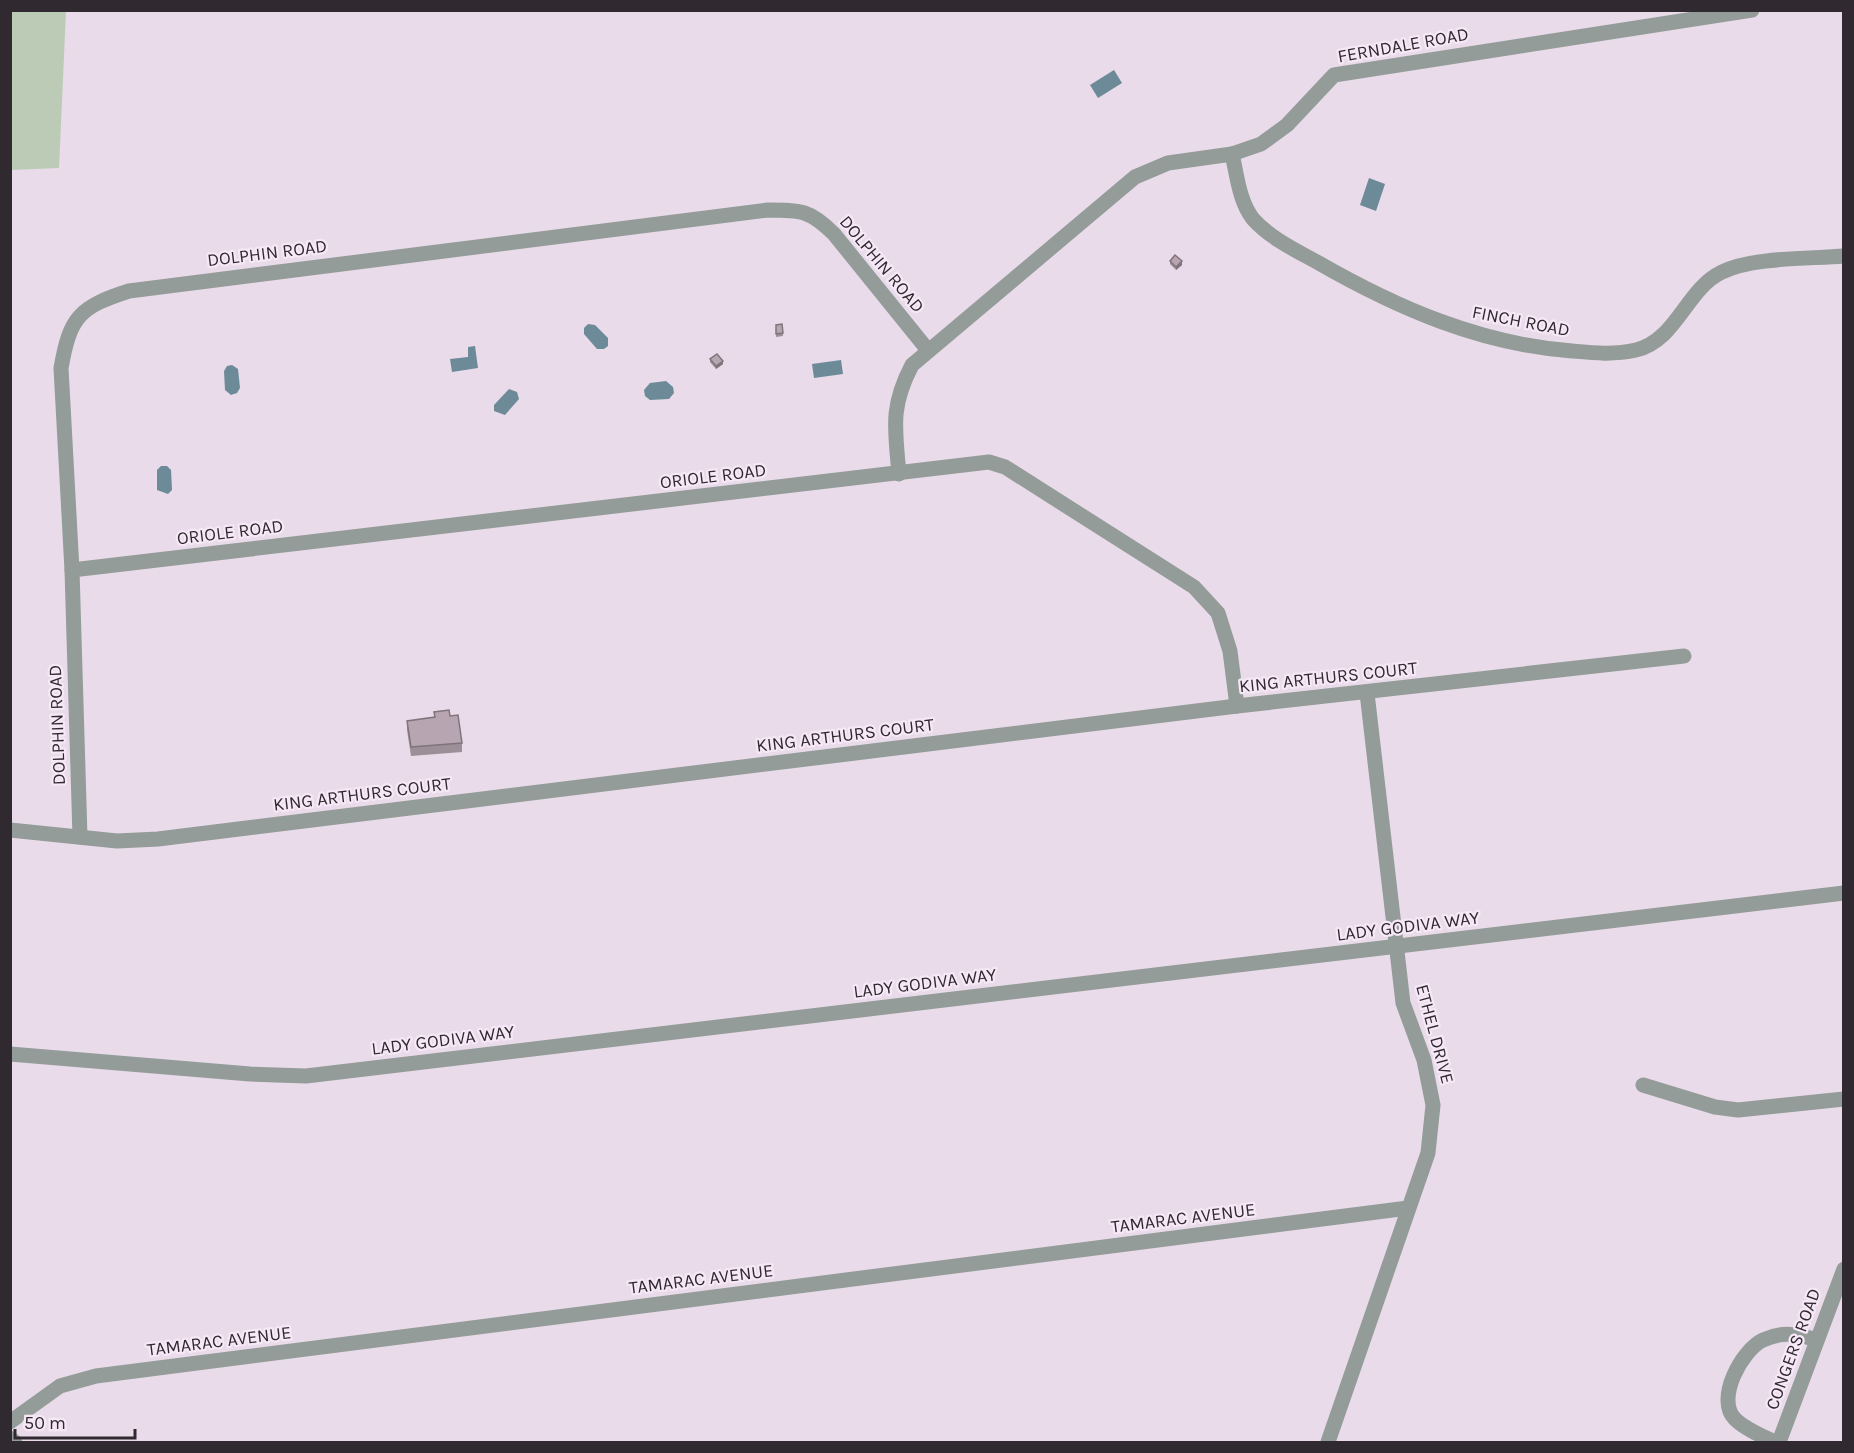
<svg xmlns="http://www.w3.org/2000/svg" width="1854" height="1453" font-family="Karla,sans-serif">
<rect width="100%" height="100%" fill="#e9dbe9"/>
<path fill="#bbcbb6" d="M10 11H66L59 168 11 170Z"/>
<g fill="#6c8a98">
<path d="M1114 70 1122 83 1098 98 1090 85Z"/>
<path d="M1369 178 1385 184 1376 211 1360 205Z"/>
<path d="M588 324 595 325 608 338V346L604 349H597L584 334V328Z"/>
<path d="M475 346 478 368 452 372 450 359 468 357V347Z"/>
<path d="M841 360 843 374 814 378 812 364Z"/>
<path d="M232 365 238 369 240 388 237 393 231 395 225 390 224 371 227 366Z"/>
<path d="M666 381 673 387 674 393 669 399 650 400 645 396 644 390 650 383Z"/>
<path d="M509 389 517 392 519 399 505 415 494 411V405Z"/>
<path d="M161 466H167L171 470 172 490 168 494 157 490V470Z"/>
</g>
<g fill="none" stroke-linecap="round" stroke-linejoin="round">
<g stroke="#939c98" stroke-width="15">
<path d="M1232 154C1237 175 1239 201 1253 219 1270 238 1295 250 1317 262 1397 308 1480 344 1572 351 1594 353 1614 355 1636 350 1677 340 1686 289 1722 272 1753 257 1808 259 1844 256"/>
<path d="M899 474C895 428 890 407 912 365L1135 177 1168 163 1232 154 1261 144 1287 125 1334 75 1752 10"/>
<path d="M72 570 989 462 1005 467 1194 587 1218 613 1230 651 1237 706"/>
<path d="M10 830 117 841 158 839 1237 706 1684 656"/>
<path d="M80 837 72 570 61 368C70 317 79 307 129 291L768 210C801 210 810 210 834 234L927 349"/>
<path d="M10 1054 250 1074 306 1076 1844 893"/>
<path d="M1643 1085 1715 1107 1738 1110 1844 1099"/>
<path d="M10 1422 60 1386 96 1376 1408 1208"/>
<path d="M10 1438 15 1442"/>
<path d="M1328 1442 1428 1153 1433 1105 1424 1060 1403 1003 1367 693"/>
<path d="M1775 1442C1762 1436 1745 1429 1735 1419 1715 1399 1742 1350 1763 1340 1782 1331 1798 1334 1817 1340"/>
<path d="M1779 1442 1844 1269"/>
</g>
</g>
<g fill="#9d8f98">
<path d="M1170 261 1182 265 1176 270 1170 264Z"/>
<path d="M782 324 783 336 776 337V325Z"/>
<path d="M710 359 723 364 716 369 710 362Z"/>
<path d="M434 712 450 716 462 743V752L411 756 407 730V721L434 718Z"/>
</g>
<g fill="#80747c">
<path d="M1182 261V265L1176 270V267Z"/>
<path d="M723 361V364L716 369V366Z"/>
</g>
<g fill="#b7a6b1" stroke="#80747c" stroke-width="1.5">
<path d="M1175 255 1182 261 1176 267 1170 261Z"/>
<path d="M782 324 783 333 776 334V325Z"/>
<path d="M717 354 723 361 716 366 710 359Z"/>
<path d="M449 710 450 716 458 715 462 743 411 747 407 721 435 717 434 712Z"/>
</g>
<g text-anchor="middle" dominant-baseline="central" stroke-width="4.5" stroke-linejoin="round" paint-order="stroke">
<g font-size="18" fill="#302a30" stroke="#f7e8f7">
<text transform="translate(1403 45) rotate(-10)">FERNDALE ROAD</text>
<text transform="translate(267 253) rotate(-7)">DOLPHIN ROAD</text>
<text transform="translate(882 264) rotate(50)">DOLPHIN ROAD</text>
<text transform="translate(1521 321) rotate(11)">FINCH ROAD</text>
<text transform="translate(713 476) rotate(-7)">ORIOLE ROAD</text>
<text transform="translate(230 532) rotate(-7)">ORIOLE ROAD</text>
<text transform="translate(1328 677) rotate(-6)">KING ARTHURS COURT</text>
<text transform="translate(57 725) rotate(-92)">DOLPHIN ROAD</text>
<text transform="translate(845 735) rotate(-7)">KING ARTHURS COURT</text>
<text transform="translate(362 794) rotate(-7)">KING ARTHURS COURT</text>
<text transform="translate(1408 926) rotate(-7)">LADY GODIVA WAY</text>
<text transform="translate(925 983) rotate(-7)">LADY GODIVA WAY</text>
<text transform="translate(1435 1034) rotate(75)">ETHEL DRIVE</text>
<text transform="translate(443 1040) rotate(-7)">LADY GODIVA WAY</text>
<text transform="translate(1183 1218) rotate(-7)">TAMARAC AVENUE</text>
<text transform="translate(701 1279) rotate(-7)">TAMARAC AVENUE</text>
<text transform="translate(219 1341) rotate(-7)">TAMARAC AVENUE</text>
<text transform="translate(1793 1349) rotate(-70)">CONGERS ROAD</text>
</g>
</g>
<rect width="1854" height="1453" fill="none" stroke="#302a30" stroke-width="24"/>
<path d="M15 1429v9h120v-9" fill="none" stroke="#302a30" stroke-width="3"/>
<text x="24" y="1429" font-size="18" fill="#302a30" stroke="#f7e8f7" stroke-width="4.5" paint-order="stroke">50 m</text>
</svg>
